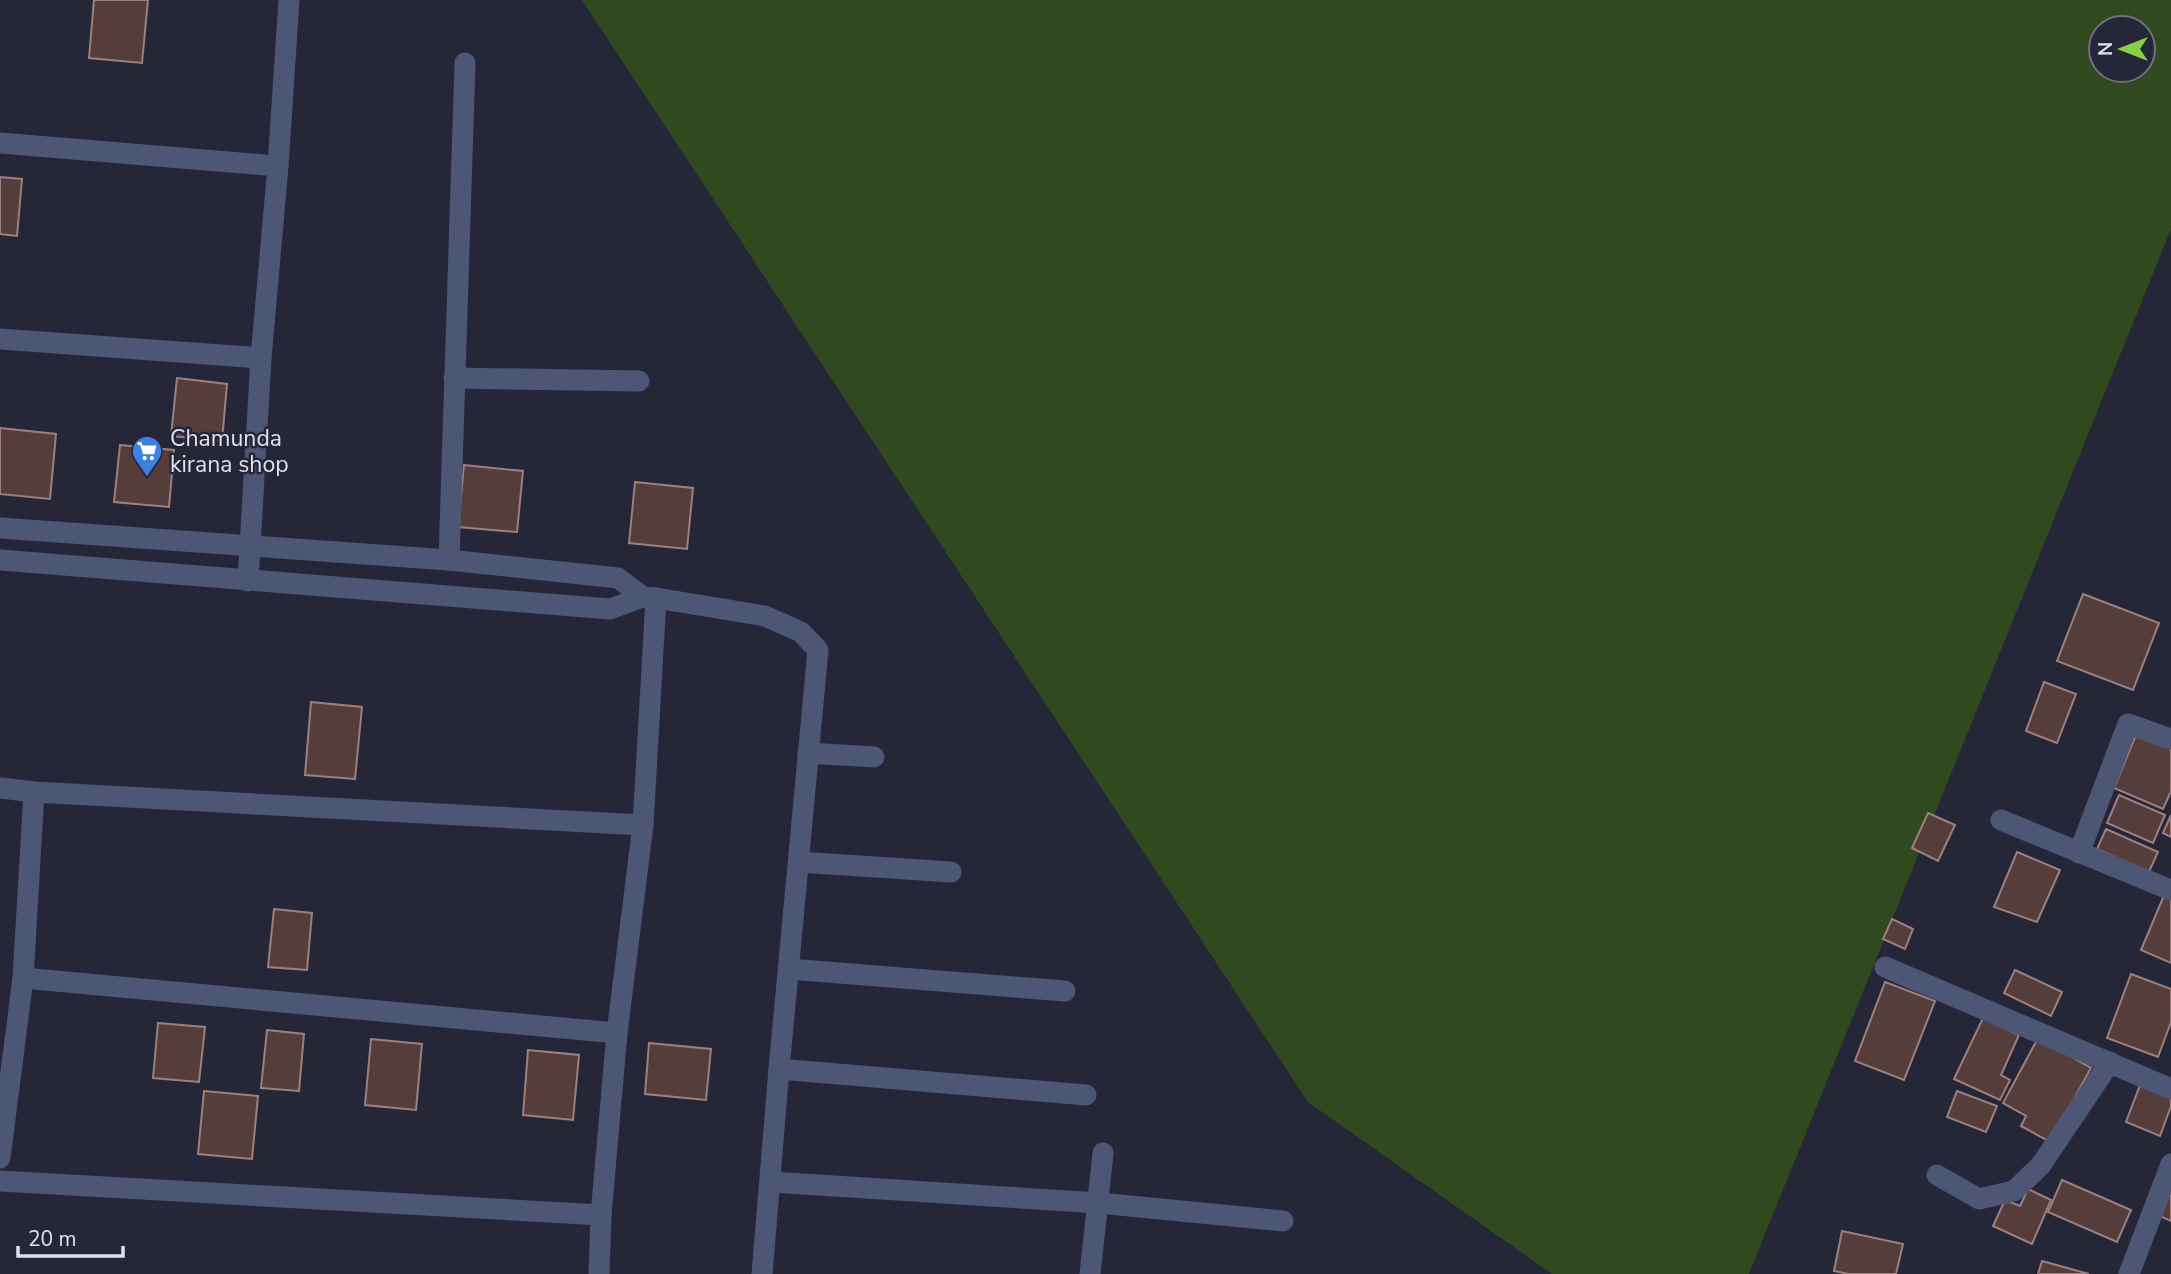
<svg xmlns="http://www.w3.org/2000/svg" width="2171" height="1274" font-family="'Nunito Sans',sans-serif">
<rect width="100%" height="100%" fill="#262639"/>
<path fill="#31491f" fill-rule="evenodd" d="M582 0H2171V229L1749 1274H1552L1308 1102ZM2101 28H2143V70H2101Z"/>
<g fill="#553d3c" stroke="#9c807f" stroke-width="2">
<path d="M94 0H148L142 63 89 58Z"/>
<path d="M0 177 22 179 17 236 0 234Z"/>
<path d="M177 378 227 384 222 441 171 436Z"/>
<path d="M0 428 56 434 50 499 0 494Z"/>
<path d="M120 445 174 450 169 507 114 502Z"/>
<path d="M464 465 523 471 517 532 458 527Z"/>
<path d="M635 482 693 488 687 549 629 543Z"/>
<path d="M2083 594 2159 623 2133 690 2057 661Z"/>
<path d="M2044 682 2076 694 2057 743 2026 731Z"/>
<path d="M311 702 362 707 355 779 305 775Z"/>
<path d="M2138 730 2171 745V791L2163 809 2114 788Z"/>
<path d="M2119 795 2165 815 2153 843 2107 823Z"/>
<path d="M1928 813 1955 825 1938 861 1912 848Z"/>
<path d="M2171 815V837L2163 833Z"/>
<path d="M2106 829 2158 852 2149 872 2097 849Z"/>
<path d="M2017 852 2060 870 2037 922 1994 907Z"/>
<path d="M2165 893 2171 895V963L2141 950Z"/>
<path d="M274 909 312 913 307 970 268 967Z"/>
<path d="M1892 919 1913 929 1905 949 1883 939Z"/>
<path d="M2015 970 2062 992 2051 1016 2004 993Z"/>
<path d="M2131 974 2171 989V1022L2158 1057 2107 1038Z"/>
<path d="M1885 982 1935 1001 1904 1080 1855 1061Z"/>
<path d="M1983 1018 2019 1035 2001 1075 2010 1080 2000 1100 1954 1079Z"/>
<path d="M158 1023 205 1027 199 1082 153 1078Z"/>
<path d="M267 1030 304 1034 299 1091 261 1088Z"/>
<path d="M2038 1038 2091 1068 2050 1142 2021 1126 2026 1116 2003 1103Z"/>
<path d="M371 1039 422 1044 416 1110 365 1105Z"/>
<path d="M649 1043 711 1049 706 1100 645 1094Z"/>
<path d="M528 1050 579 1055 573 1120 523 1115Z"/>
<path d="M2140 1085 2171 1098V1106L2160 1136 2126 1122Z"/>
<path d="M204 1091 258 1096 252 1159 198 1154Z"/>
<path d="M1957 1091 1997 1106 1986 1132 1947 1117Z"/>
<path d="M2062 1180 2131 1210 2117 1242 2048 1212Z"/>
<path d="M2171 1180V1221L2155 1214Z"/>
<path d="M2028 1189 2051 1200 2032 1244 1993 1226 2005 1200 2020 1206Z"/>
<path d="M1842 1231 1903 1244 1896 1274H1849L1834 1271Z"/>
<path d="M2042 1261 2089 1274H2038Z"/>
</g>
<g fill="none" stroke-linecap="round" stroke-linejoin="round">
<g stroke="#4d5775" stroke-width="21">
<path d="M0 143 278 166"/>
<path d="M0 339 261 358"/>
<path d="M454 378 639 381"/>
<path d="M0 528 449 560 618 578 643 597"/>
<path d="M0 560 610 609 643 597 656 598 643 825 617 1033 601 1215 599 1274"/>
<path d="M449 560 465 63"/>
<path d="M248 581 261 358 278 166 289 0"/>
<path d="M656 598 765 616 801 632 818 650 779 1069 762 1274"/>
<path d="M808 753 874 757"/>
<path d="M0 788 34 792 643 825"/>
<path d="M2001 820 2171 890"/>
<path d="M2079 853 2128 724 2171 739"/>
<path d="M799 862 951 872"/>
<path d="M1885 967 2171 1089"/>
<path d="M789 969 1065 991"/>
<path d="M23 978 617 1033"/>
<path d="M779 1069 1086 1095"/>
<path d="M0 1158 23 978 34 792"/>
<path d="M1937 1175 1979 1199 2014 1191 2041 1165 2110 1062"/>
<path d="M0 1181 601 1215"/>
<path d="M771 1182 1099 1203 1283 1221"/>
<path d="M1090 1274 1103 1153"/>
<path d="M2129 1274 2171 1164"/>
</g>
</g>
<defs>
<g id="supermarket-pin" transform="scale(1.575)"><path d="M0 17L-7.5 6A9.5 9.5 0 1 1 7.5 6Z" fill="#3f7fe0" stroke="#262639"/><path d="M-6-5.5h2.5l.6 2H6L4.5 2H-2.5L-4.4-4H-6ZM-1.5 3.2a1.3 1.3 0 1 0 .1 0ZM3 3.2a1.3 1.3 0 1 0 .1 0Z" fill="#fff"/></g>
</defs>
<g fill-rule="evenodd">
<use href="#supermarket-pin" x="147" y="451"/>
</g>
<g text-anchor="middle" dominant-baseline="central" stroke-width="5" stroke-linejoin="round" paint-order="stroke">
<g font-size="23" fill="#e0e0ed" stroke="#262639" text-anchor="start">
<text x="170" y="438">Chamunda<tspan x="170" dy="26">kirana shop</tspan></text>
</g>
</g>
<g transform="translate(2122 49) rotate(270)"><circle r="33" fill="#262639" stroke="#707081" stroke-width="2"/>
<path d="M0-5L12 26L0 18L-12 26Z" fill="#8bce47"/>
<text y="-10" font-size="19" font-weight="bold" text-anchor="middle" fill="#e0e0ed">N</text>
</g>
<path d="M18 1246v10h105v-10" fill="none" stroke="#e0e0ed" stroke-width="3.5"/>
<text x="28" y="1246" font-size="21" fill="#e0e0ed" stroke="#262639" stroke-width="5" paint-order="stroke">20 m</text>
</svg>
